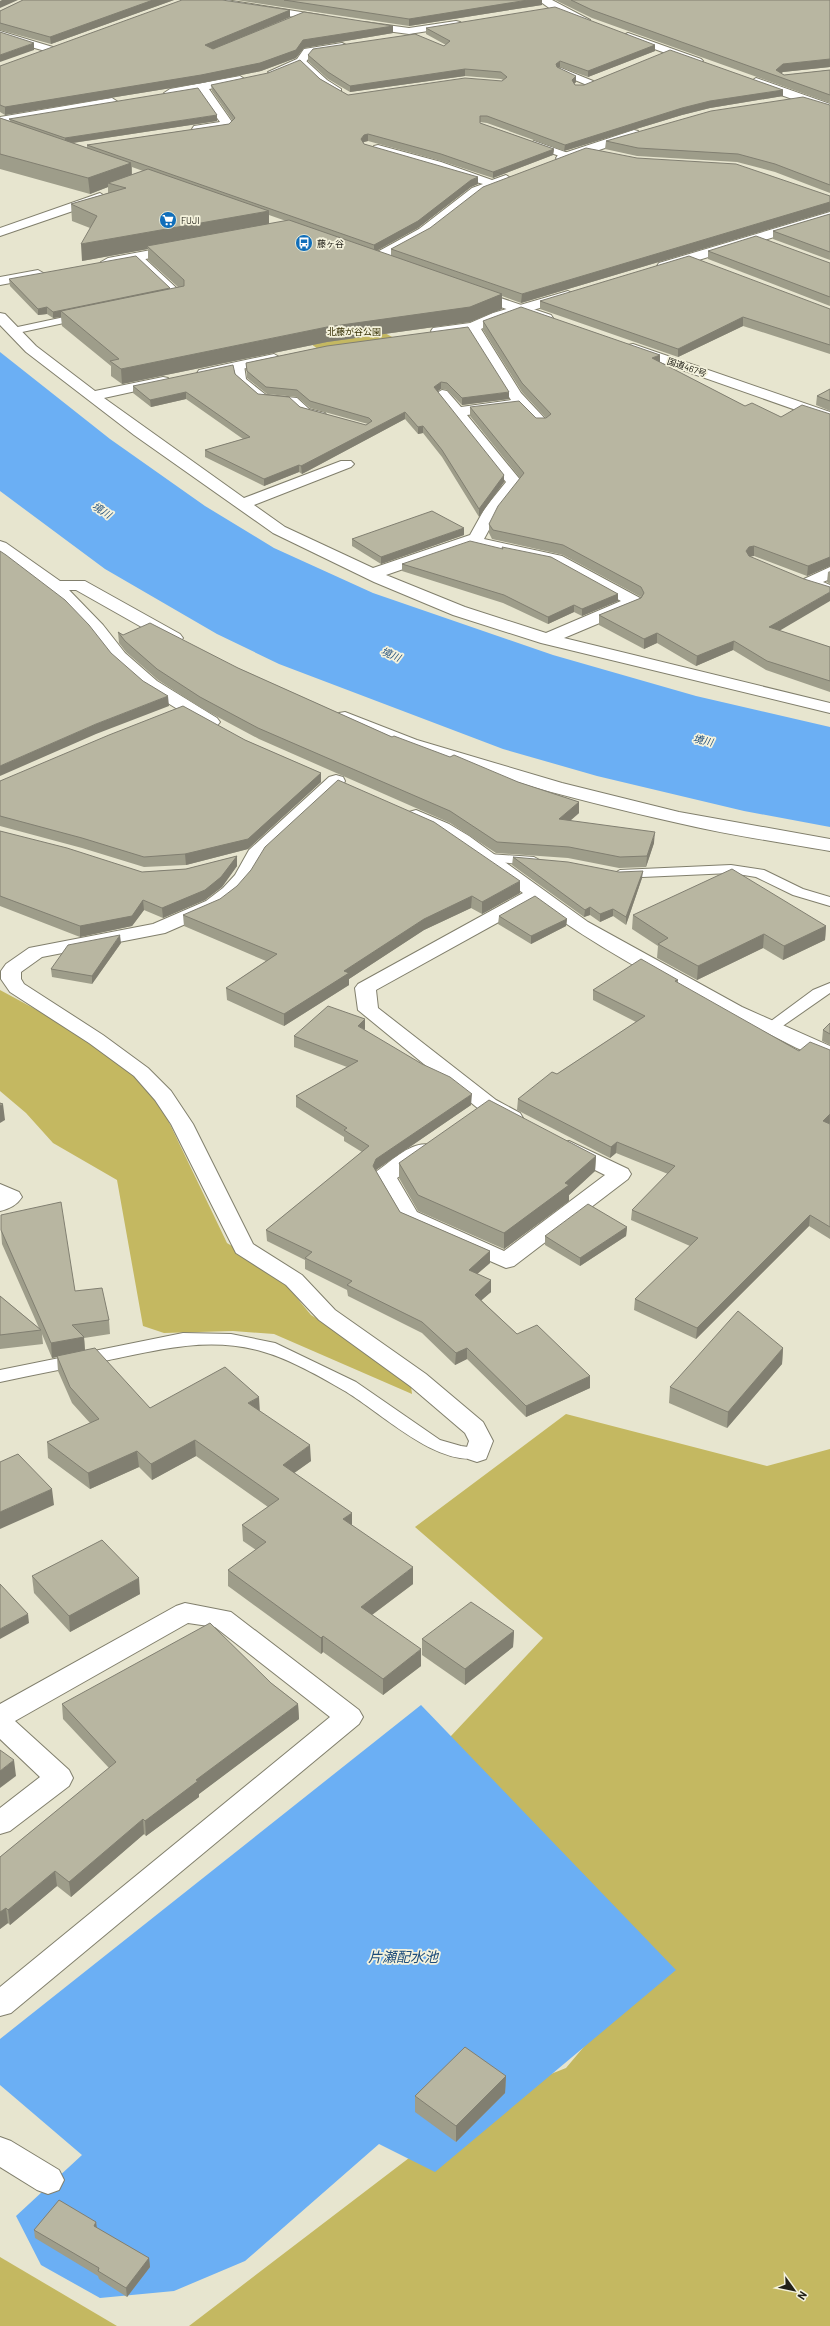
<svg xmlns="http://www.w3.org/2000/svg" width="830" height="2326" font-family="Barlow,'Noto Sans JP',sans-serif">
<rect width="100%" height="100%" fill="#e7e5cf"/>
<g fill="#c4b861">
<path d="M357 318 394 338 318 349 294 332Z"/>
<path d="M0 990 122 1056 165 1114 227 1243 278 1275 311 1315 410 1378 412 1394 274 1334 233 1331 164 1333 143 1326 117 1180 53 1143 26 1113 0 1091Z"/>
<path d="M566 1414 767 1466 830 1449V2326H189L485 2100 566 2068 636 1985 435 1753 543 1638 415 1527Z"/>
<path d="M0 2257 117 2326H0Z"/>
</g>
<g fill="#6baff4">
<path d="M0 352 110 439 205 506 274 548 373 593 553 655 696 696 830 727V827L744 811 597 776 503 749 279 664 217 634 105 569 0 491Z"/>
<path d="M421 1705 676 1970 435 2172 379 2144 245 2261 174 2291 100 2298 41 2265 16 2216 82 2155 0 2085V2039Z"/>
</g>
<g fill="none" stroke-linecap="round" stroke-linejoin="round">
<g stroke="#817f6c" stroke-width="2">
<g id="lane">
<path d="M298 59H304L327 80 341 89V93C329 96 306 71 298 63Z"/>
<path d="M561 68 593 81 594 83 587 85 558 73 557 71Z"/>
<path d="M534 141 571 154 573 156 568 159 531 146 529 144Z"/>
<path d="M138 254 141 255 184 295V299L168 300V296L172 295 135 259V255Z"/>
<path d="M83 313 87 314V318L13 334 8 331 13 328Z"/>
<path d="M239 362 244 365 246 379 266 395 297 398 309 409 325 413 326 415 321 418 301 413 290 403 259 400 236 380 234 365Z"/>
<path d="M488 854 534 857 541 861 534 865 483 861 481 858Z"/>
<path d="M731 865 764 870 803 889 830 897V906L793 895 756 877 731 873 620 878 613 874 620 870Z"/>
<path d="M830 983V993L777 1030H767L764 1027 767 1024 813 990Z"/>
<path d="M183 1333 231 1334 275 1343 356 1382 440 1440 461 1446 483 1449 486 1453 483 1457C438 1470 380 1411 343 1390 321 1377 289 1359 264 1352 211 1336 162 1349 109 1360 73 1367 36 1374 0 1382V1370Z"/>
</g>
</g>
<g stroke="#817f6c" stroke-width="2">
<g id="street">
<path d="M198 0H226L326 16 332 19 326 22 204 3Z"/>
<path d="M538 0H552L590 20 584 23 580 22 552 10Z"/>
<path d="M456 21 460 22 462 24 460 26 409 34 364 28 358 25 364 22 409 28Z"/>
<path d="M0 31 56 48 58 50 52 53 0 38Z"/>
<path d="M628 33 701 59 703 61 701 63H693L624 38 622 36Z"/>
<path d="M342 43 348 46 346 48 312 54 305 63 278 75 274 76 268 72 297 59 304 49Z"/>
<path d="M240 76 246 80 244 83 209 89 234 125 228 129 194 132 192 129 194 126 220 122 198 91 170 97 164 93 170 89Z"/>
<path d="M756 78 830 104V112L752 85 750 82Z"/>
<path d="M112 98 118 102 116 105 0 125V117Z"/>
<path d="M634 130 638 131 640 134 638 137 566 161H558L556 158 558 155Z"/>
<path d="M378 145 441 162 492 180 506 175 512 179 511 182C501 186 491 189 482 194 460 206 394 268 370 262L368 259 370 256 419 229 472 188 483 184 374 152 372 149 374 146Z"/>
<path d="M830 212V220L669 269 664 270 657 266 659 263Z"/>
<path d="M178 245 183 246 185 249 183 252 108 266 101 262 108 258Z"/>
<path d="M38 270 45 274 43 277 0 285V277Z"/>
<path d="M568 291 575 295 573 298 503 319 481 329 521 393 549 423 546 426H536L519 408 467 415 522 482 497 515 484 539 562 556 640 598 642 602 640 606 564 638 830 703V713L541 643 453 615 374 582 273 533 134 435 26 352 0 325V313L5 314 36 346 95 391 163 377 168 378 170 381 168 384 104 398 244 498 341 461H351L354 464 351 467 254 505 285 527 373 568 470 535 485 508 506 482 435 394 442 390 447 391 461 407 511 400 469 332 433 334 431 331 433 328 470 323 493 313ZM470 546 551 563 621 601 546 633 465 607 386 575Z"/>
<path d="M274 354 281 358 279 361 204 377 197 373 199 370Z"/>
<path d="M0 541 6 543 60 581H85L180 634 183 638 180 642H168L76 590H69L103 625 125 653 157 681 217 718 220 722 217 726H205L145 689 113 661 91 633 50 590 0 554Z"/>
<path d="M830 567V579L823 582 830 585V596L804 587 802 583 804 579Z"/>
<path d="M345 712 417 740 562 783 679 812 830 839V851C779 842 728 835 678 823 563 797 448 766 339 721L336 717 339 713Z"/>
<path d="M336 775 343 777 345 781 343 785 264 857 250 881 237 896 220 909 165 933 42 957 21 972V979L24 984 103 1035 148 1068 171 1091 193 1124 253 1244 302 1275 335 1310 426 1374 483 1422 493 1441 486 1459 477 1462 468 1459 465 1453 469 1441 465 1433 410 1386 319 1320 286 1285 236 1253 171 1124 155 1100 134 1076 89 1043 10 992 1 979V971L6 964 29 948 153 924 206 901 223 888 235 875 249 850 329 777Z"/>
<path d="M416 810 449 824 469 836 588 922 742 1007 830 1046V1060C807 1055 784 1041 763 1031 684 995 605 953 535 902L376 990 378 1008 496 1100 520 1113 523 1118 520 1123 512 1125 504 1123 480 1110 358 1010 355 988 358 984 523 893 455 844 409 820 407 816 409 812Z"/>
<path d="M569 1141 628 1169 631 1174 628 1179 514 1266 506 1268 401 1222 374 1176 377 1171C392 1161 412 1140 431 1145L434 1150 431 1155 397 1178 417 1212 504 1251 605 1175 561 1153 558 1148 561 1143Z"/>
<path d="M0 1184 19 1192 22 1197C17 1205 9 1209 0 1211Z"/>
<path d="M185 1603 231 1612 359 1710 363 1717 359 1724 11 2013 0 2016V1987L330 1717 215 1627 188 1623 15 1721 69 1770 73 1778 69 1786 10 1831 0 1834V1808L40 1777 0 1739V1704L176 1606Z"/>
<path d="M0 2137 11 2141 59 2170 64 2180 59 2190 48 2194 37 2190 0 2167Z"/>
</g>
</g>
<g stroke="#817f6c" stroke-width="2">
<path id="secondary" d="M100 193 106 197 105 200 0 236V228Z"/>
</g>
<g stroke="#817f6c" stroke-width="2">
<g id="highway">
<path d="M474 289 551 315 553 318 551 321H541L469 296 467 293 469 290Z"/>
<path d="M633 344 830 412V422L628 351 626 348 628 345Z"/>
</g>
</g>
<use href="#lane" fill="#fff" fill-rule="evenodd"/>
<use href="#street" fill="#fff" fill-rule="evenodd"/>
<use href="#secondary" fill="#fff" fill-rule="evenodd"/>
<use href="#highway" fill="#fff" fill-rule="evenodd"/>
</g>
<g fill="#9e9d8a" fill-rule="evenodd">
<path d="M23 0H174L51 44 0 30V11Z"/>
<path d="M236 0H542V5L409 26Z"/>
<path d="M555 0H830V67L783 72 781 73 784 75 830 70V103L592 18Z"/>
<path d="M290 10V17L244 37 393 26V33L304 48 296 58 261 71 202 83 5 115 0 112V66Z"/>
<path d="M426 28 655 45V51L588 77 560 67 559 68 576 82 574 84 575 85 783 90V96L710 108 682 115 564 151 487 123 480 122V123L554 149 553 155 493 178 441 161 368 141 364 142 363 143 364 144 478 184 471 187 418 228 377 251 391 256V249L637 158 830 196V211L521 303 502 296V309L470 322 327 342 122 384 111 376V366L62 326 61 317 53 318 47 314 38 315 10 286 9 279 170 289 178 287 148 260V249L82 261 90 228 72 221 71 204 108 193V187L90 194 0 169V118L10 121 9 119 217 121 73 143 87 148V145L229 124 232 120 212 91 211 85 320 79 348 95 502 81 503 80 501 79 465 76 350 92 328 79 308 61V55L444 46 446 45 426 34ZM132 167 143 171 132 175ZM269 215 286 221 269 224Z"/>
<path d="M830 105V193L775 172 737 162 637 156 605 149 606 141Z"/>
<path d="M830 214V260L773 239V231Z"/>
<path d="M708 251 830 263V306L708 259Z"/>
<path d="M540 301 830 309V354L743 326 678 357 540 309Z"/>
<path d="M483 321 660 363 745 406 781 417 830 414V566L807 576 754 556H750L779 631 830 647V692L766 670 733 650 696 666 657 643 644 649 599 625V615L641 598V597L563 555 492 539 489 533V524L520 478 470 416V407L536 418H546L522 392 483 330Z"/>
<path d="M327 346 509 399 462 405 447 390 441 389 437 391 504 482 479 517 442 457 423 433 418 434 405 419 302 474 299 472 264 486 205 457V450L243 439 186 399 151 407 133 393V386L235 374 258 394 300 407 366 425 368 424 310 408 297 397 267 394 247 378 246 363Z"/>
<path d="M830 389V411L816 405 817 396Z"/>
<path d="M464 535 381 564 352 546V539Z"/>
<path d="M502 547 618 594V601L582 616 574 612 548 624 503 603 402 571V564L502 549Z"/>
<path d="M830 571V584L827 582 828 572Z"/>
<path d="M118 632 123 635 238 668 392 737 518 782 579 802V813L570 821 654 843 646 867 619 868 568 858 496 853 450 823 259 739 201 708 158 680 126 652 119 643Z"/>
<path d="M245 740 321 773V782L248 849 186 865 144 867 82 848 0 826V781Z"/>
<path d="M0 831 142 872 186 869 237 856V866L222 887 205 900 163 918 144 910 132 926 80 937 0 906Z"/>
<path d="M513 857 642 878 626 925 613 916 600 922 590 915 584 917 512 865Z"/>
<path d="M520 893 482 914 471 908 424 930 349 979V985L284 1026 227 1000 226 988 266 961 184 926 183 915Z"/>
<path d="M633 915 826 926 825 940 783 960 763 948 697 980 657 958 658 946 632 929Z"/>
<path d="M499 916 567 919 566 926 531 944 498 924Z"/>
<path d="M121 943 92 984 52 977 51 969Z"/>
<path d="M678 980V983L830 1124V1239L809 1226 696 1339 634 1310 635 1299 690 1246 631 1220 632 1210 668 1174 616 1153 610 1158 517 1110 518 1099 557 1074 636 1022 593 1000V990Z"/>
<path d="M830 1023V1045L822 1041 823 1030Z"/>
<path d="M365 1030 471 1105 376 1170V1171L400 1212 490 1251V1263L477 1274 491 1280V1292L481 1300 517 1334 590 1388 526 1417 467 1359 455 1365 422 1333 348 1296 347 1290 305 1269V1260L267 1241 266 1230 362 1152 344 1141V1137L296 1107V1096L347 1067 294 1047V1036Z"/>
<path d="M596 1156 595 1171 569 1195V1201L504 1249 418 1211 399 1178V1163Z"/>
<path d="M627 1227 626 1236 580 1266 545 1245V1236Z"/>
<path d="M1 1230 75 1291 109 1320 110 1334 84 1338 85 1350 150 1408 260 1411 311 1461 294 1473 352 1526 413 1584 372 1615 421 1666 383 1695 323 1652 321 1654 228 1586V1570L256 1550 243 1541 242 1525 268 1507 196 1456 152 1480 139 1467 90 1489 48 1458 47 1442 90 1423 72 1403 58 1371 57 1357 52 1358 42 1334 43 1344 0 1349V1296L39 1328 2 1244Z"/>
<path d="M783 1348 782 1364 727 1428 669 1403 670 1387Z"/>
<path d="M32 1576 140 1594 70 1632 34 1593Z"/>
<path d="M514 1631 513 1647 465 1685 422 1655V1639Z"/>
<path d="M271 1683 298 1704 299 1719 199 1794V1797L146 1836 144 1834 71 1897 57 1886 10 1925 8 1923 0 1929V1857L109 1768 63 1719 62 1704Z"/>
<path d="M506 2076 505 2093 456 2142 415 2112V2096Z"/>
<path d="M96 2222 97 2228 149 2258 150 2267 127 2297 99 2279 98 2276 35 2238 34 2230Z"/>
</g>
<g fill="#817f71">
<path d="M2 0H18L0 8V1Z"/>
<path d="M153 0H174L51 44 50 37Z"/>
<path d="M528 0H542V5L409 26V19Z"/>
<path d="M290 10V17L206 52 205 45Z"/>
<path d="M393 26V33L304 48 296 58 261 71 202 83 5 115V107L303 40Z"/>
<path d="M34 43V50L0 62V55Z"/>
<path d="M655 45V51L588 77V71Z"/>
<path d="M830 59V67L783 72 777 76 776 70 783 64Z"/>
<path d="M560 61V67L556 71V64Z"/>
<path d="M465 69V76L350 92V86Z"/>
<path d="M576 76V82L572 86V80Z"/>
<path d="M783 90V96L710 108 682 115 564 151 565 145 682 108 710 101Z"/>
<path d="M217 115V121L65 144V138Z"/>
<path d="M368 134V141L364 142 361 145V139L364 135Z"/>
<path d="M554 149 553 155 493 178V172Z"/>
<path d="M131 163 132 179 108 183V187L90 194 88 178Z"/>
<path d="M478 177V184L471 187 418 228 374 252V245L471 180Z"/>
<path d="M830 202V211L521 303 522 294Z"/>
<path d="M269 211V227L147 246 148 249 82 261 81 244Z"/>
<path d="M170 288V294L61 311V317L53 318V312Z"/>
<path d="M502 294V309L470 322 327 342 122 384 121 369 327 327Z"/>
<path d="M47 307V314L38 315V309Z"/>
<path d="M743 317V326L678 357V349Z"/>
<path d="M660 355V364L652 358Z"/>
<path d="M441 382V389L434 394V387Z"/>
<path d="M186 392V399L151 407 150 400Z"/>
<path d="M509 392V399L462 405V398Z"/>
<path d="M405 412V419L302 474 301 466Z"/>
<path d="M423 426V433L418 434V427Z"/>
<path d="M299 465V472L264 486V479Z"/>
<path d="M504 475V482L479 517V509Z"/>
<path d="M464 528V535L381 564V557Z"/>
<path d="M754 546V556L749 557 746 551 749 547Z"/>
<path d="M830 557V566L807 576 808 566Z"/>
<path d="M830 592V601L769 637V627Z"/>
<path d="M618 594V601L582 616V609Z"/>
<path d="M574 605V612L548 624V617Z"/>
<path d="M657 633V643L644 649V639Z"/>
<path d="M734 641 733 650 696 666 697 656Z"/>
<path d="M168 696 169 706 96 734 0 776V766L96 724Z"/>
<path d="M321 773V782L248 849 186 865 185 854Z"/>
<path d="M579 802V813L558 831 559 819Z"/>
<path d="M655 832 654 843 646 867 647 856Z"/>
<path d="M237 856V866L222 887 205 900 163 918 162 908Z"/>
<path d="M643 871 642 878 626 925V917Z"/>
<path d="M520 881V893L482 914V902Z"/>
<path d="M472 896 471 908 424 930 349 979V985L284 1026V1014L344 971 424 919Z"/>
<path d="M143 900 144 910 132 926 80 937V926Z"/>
<path d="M590 907V915L584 917 585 910Z"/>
<path d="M613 909V916L600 922V914Z"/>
<path d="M567 919 566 926 531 944V936Z"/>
<path d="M826 926 825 940 783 960 784 946Z"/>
<path d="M764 934 763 948 697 980 698 966Z"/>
<path d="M120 935 121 943 92 984V976Z"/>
<path d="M365 1019V1030L358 1026Z"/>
<path d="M472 1094 471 1105 376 1170 373 1177V1166L376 1159Z"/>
<path d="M3 1104 5 1120 0 1123V1106Z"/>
<path d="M830 1114V1124L823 1121Z"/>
<path d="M617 1142 616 1153 610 1158 611 1147Z"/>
<path d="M596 1156 595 1171 569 1195V1201L504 1249V1233L565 1183Z"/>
<path d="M810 1215 809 1226 696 1339 697 1328Z"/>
<path d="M627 1227 626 1236 580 1266V1258Z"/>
<path d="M490 1251V1263L469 1281V1270Z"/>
<path d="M491 1280V1292L475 1306V1295Z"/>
<path d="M84 1337 85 1351 52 1358 51 1343Z"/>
<path d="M467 1348V1359L455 1365 456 1353Z"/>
<path d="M783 1348 782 1364 727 1428 728 1412Z"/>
<path d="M590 1376V1388L526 1417V1406Z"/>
<path d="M259 1397 260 1413 248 1403Z"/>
<path d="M195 1440 196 1456 152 1480 151 1464Z"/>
<path d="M310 1445 311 1461 283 1481V1465Z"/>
<path d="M137 1451 139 1467 90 1489 88 1473Z"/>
<path d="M52 1489 54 1505 0 1529V1512Z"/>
<path d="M352 1513V1529L343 1519Z"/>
<path d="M413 1567V1584L361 1623V1607Z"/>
<path d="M139 1578 140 1594 70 1632 69 1616Z"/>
<path d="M28 1614 29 1623 0 1639V1629Z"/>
<path d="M514 1631 513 1647 465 1685V1669Z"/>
<path d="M323 1636V1652L321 1654V1638Z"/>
<path d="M421 1649V1666L383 1695V1679Z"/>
<path d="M298 1704 299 1719 199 1794V1797L146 1836 145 1821 196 1780Z"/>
<path d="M14 1760 16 1776 0 1788V1771Z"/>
<path d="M143 1819 144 1834 71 1897 69 1882Z"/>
<path d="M55 1871 57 1886 10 1925 8 1910Z"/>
<path d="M6 1908 8 1923 0 1929V1912Z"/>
<path d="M506 2076 505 2093 456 2142V2126Z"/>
<path d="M96 2222 97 2231 94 2226Z"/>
<path d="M149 2258 150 2267 127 2297 126 2288Z"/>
</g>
<g fill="#b8b6a1" stroke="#817f71">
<path d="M23 0H153L50 37 0 23V11Z"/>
<path d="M182 0H222L290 10 205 45 213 49 304 12 393 26 303 40 296 50 260 63 201 75 5 107 0 105V66Z"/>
<path d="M284 0H528L409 19Z"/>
<path d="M571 0H830V59L783 64 776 70 784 75 830 70V95L592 10Z"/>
<path d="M555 7 655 45 588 71 560 61 556 64 557 67 576 76 572 80 575 85H584L670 50 783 90 710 101 682 108 565 145 487 116H480V123L554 149 493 172 441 154 368 134 364 135 361 139 364 144 478 177 471 180 418 221 374 245 87 145 229 124 235 118 211 85 268 73 300 60 320 79 348 95 465 78 502 81 507 77 501 72 465 69 350 86 328 72 308 55 313 49 415 34 444 46 450 41 426 28Z"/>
<path d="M0 32 34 43 0 55Z"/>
<path d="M198 88 217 115 65 138 9 119Z"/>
<path d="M803 97 830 105V185L775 164 738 154 638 148 606 141 711 111Z"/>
<path d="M0 118 131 163 88 178 0 154Z"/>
<path d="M586 148 637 158 736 164 830 196V202L522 294 391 249 430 228 483 187Z"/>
<path d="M148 169 269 211 81 244 97 216 71 204 126 188 108 183Z"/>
<path d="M830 214V252L773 231Z"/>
<path d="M289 220 502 294 470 307 327 327 121 369 110 361 119 359 61 311 184 286V280L147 246Z"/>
<path d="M756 236 830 263V297L708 251Z"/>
<path d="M136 256 170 288 53 312 47 307 38 309 9 279Z"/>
<path d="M689 256 830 309V345L743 317 678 349 540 301Z"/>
<path d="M521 307 660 355 652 358 745 406 752 403 781 417 802 405 830 414V557L808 566 754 546 749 547 746 551 749 556 804 579 830 587V592L769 627 830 647V681L767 661 734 641 697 656 657 633 644 639 599 615 641 598 644 593 641 587 563 545 493 530 489 524 498 506 524 473 470 407 519 401 536 418H546L551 414 522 383 483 321Z"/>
<path d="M468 327 509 392 462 398 447 383 441 382 434 387 504 475 479 509 442 450 423 426 418 427 405 412 301 466 299 465 264 479 205 450 250 437 186 392 150 400 133 386 233 365 235 374 258 394 289 397 300 407 366 425 372 421 369 418 310 401 297 390 266 387 247 371 246 363 327 346Z"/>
<path d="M830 389V401L817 396Z"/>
<path d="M432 511 464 528 381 557 352 539Z"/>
<path d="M470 541 503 549 502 547 551 557 618 594 582 609 574 605 548 617 504 595 402 564Z"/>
<path d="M0 551 6 555 65 600 89 625 111 653 143 681 168 696 96 724 0 766Z"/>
<path d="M150 623 238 668 392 737 394 736 450 757 454 755 518 782 579 802 559 819 655 832 647 856 620 857 569 847 497 842 450 811 258 728 200 697 157 669 125 641 118 632 123 635Z"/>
<path d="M183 706 245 740 321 773 248 839 185 854 144 857 82 838 0 816V781L109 735Z"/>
<path d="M338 780 434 822 520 881 482 902 472 896 424 919 344 971 349 973 284 1014 226 988 277 954 183 915 220 899 237 886 251 870 265 847Z"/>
<path d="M0 831 67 848 142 872 186 869 237 856 221 877 205 890 162 908 143 900 132 916 80 926 0 896Z"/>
<path d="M513 857 568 862 619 872 643 871 626 917 613 909 600 914 590 907 585 910Z"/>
<path d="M732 869 826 926 784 946 764 934 698 966 658 944 668 938 633 915Z"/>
<path d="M535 896 567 919 531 936 499 916Z"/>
<path d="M120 935 92 976 51 969 68 945Z"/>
<path d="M641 959 678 980 675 981 799 1051 810 1042 830 1050V1114L823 1121 830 1124V1227L810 1215 697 1328 635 1299 698 1238 632 1210 675 1166 617 1142 611 1147 518 1099 552 1072 557 1074 645 1016 593 990Z"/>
<path d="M328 1006 365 1019 358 1026 422 1064 450 1077 472 1094 376 1159 373 1166 400 1212 490 1251 469 1270 491 1280 475 1295 517 1334 537 1325 590 1376 526 1406 467 1348 456 1353 422 1322 347 1285 352 1281 305 1258 312 1252 266 1230 369 1146 344 1130 347 1128 296 1096 358 1061 294 1036Z"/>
<path d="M830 1023V1034L823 1030Z"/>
<path d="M489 1100 596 1156 565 1183 569 1185 504 1233 418 1195 399 1163Z"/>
<path d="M0 1103 3 1104 0 1106Z"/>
<path d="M61 1202 75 1291 102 1288 109 1320 72 1325 84 1337 51 1343 1 1230V1215Z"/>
<path d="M588 1204 627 1227 580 1258 545 1236Z"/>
<path d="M0 1296 41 1330 0 1335Z"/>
<path d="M738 1311 783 1348 728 1412 670 1387Z"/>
<path d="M95 1348 150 1408 225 1367 259 1397 248 1403 310 1445 283 1465 352 1513 343 1519 413 1567 361 1607 421 1649 383 1679 323 1636 321 1638 228 1570 266 1542 242 1525 279 1499 195 1440 151 1464 137 1451 88 1473 47 1442 99 1419 70 1387 57 1356Z"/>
<path d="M18 1454 52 1489 0 1512V1462Z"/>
<path d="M102 1540 139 1578 69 1616 32 1576Z"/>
<path d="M0 1584 28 1614 0 1629Z"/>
<path d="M471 1602 514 1631 465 1669 422 1639Z"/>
<path d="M210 1623 271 1683 298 1704 196 1780 198 1781 145 1821 143 1819 69 1882 55 1871 8 1910 6 1908 0 1912V1857L116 1762 62 1704Z"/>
<path d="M0 1750 14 1760 0 1771Z"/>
<path d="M465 2047 506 2076 456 2126 415 2096Z"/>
<path d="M59 2200 96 2222 94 2226 149 2258 126 2288 98 2271 99 2268 34 2230Z"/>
</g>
<defs>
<g id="supermarket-disc" transform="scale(0.9)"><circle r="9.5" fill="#106eba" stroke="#f4f2dc"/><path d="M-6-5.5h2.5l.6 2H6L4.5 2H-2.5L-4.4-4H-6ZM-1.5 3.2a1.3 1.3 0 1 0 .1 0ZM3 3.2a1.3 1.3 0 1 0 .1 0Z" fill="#fff"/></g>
<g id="bus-disc" transform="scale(0.9)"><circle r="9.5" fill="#106eba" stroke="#f4f2dc"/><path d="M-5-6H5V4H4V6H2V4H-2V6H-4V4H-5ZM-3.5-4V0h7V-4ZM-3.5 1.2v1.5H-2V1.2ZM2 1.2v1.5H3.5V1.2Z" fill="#fff"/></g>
</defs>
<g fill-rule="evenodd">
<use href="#supermarket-disc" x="168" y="220"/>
<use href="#bus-disc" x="304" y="243"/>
</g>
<g text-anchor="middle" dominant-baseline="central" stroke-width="3.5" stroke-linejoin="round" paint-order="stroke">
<g font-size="9" fill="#222119" stroke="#f4f2dc" text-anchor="start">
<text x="181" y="220">FUJI</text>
<text x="317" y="243">藤ヶ谷</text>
</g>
<g font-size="9" fill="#332d01" stroke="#f4f2dc">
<text x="354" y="331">北藤が谷公園</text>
</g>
<g font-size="9" fill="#222119" stroke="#f4f2dc">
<text transform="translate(687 367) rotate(19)">国道467号</text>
</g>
<g font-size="10" font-style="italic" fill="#1d4c7a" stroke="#f4f2dc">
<text transform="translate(102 510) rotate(32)">境川</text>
<text transform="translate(391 654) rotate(23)">境川</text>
<text transform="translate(703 740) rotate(12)">境川</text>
</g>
<g font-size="14" font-style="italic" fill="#1d4c7a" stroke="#f4f2dc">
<text x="403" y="1956">片瀬配水池</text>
</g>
</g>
<g transform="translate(794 2290) rotate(123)" stroke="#f4f2dc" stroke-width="3" paint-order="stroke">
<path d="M0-3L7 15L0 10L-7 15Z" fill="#222119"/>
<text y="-6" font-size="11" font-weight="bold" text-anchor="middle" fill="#222119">N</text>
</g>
</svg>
